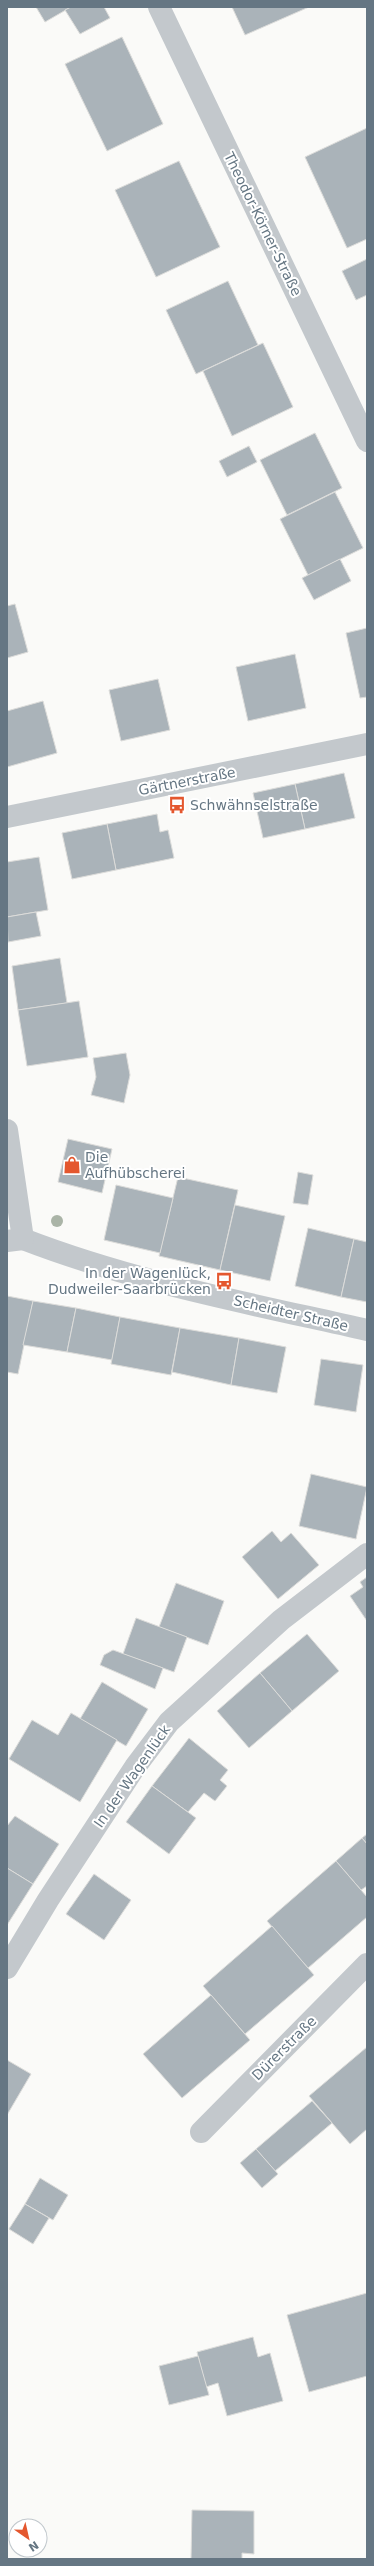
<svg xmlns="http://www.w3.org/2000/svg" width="374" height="2566" font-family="'DejaVu Sans',sans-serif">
<rect width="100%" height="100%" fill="#fafaf8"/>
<g fill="#aab3b9" stroke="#dcdcda">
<path d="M36 7H71L45 22Z"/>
<path d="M71 7H104L110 18 80 34 65 10Z"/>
<path d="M232 7H309L245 35Z"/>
<path d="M122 37 163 124 107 151 65 64Z"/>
<path d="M367 128V239L347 248 305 157Z"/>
<path d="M179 161 220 247 156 277 115 190Z"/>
<path d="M367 259V295L356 300 342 271Z"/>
<path d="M228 281 258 345 196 374 166 310Z"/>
<path d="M263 343 293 407 232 436 203 371Z"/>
<path d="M315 433 342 488 287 515 260 460Z"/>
<path d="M249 446 257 462 227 477 219 461Z"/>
<path d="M335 492 363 548 308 575 280 519Z"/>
<path d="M340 559 351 581 314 600 302 578Z"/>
<path d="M15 604 28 652 7 658V606Z"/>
<path d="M367 628V697L360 698 346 633Z"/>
<path d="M295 654 306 708 248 721 236 667Z"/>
<path d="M158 679 170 730 121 741 109 690Z"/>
<path d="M43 701 57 753 7 767V711Z"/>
<path d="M344 773 355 818 305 829 295 784Z"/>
<path d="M295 784 305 829 263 838 253 793Z"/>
<path d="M157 814 160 832 168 830 174 858 116 870 107 824Z"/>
<path d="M107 824 116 870 72 879 62 833Z"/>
<path d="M39 857 48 910 7 917V862Z"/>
<path d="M36 912 41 936 8 942 7 917Z"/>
<path d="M60 958 67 1003 18 1010 12 966Z"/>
<path d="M79 1001 88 1057 27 1066 18 1010Z"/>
<path d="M126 1053 130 1075 124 1103 91 1095 96 1077 93 1058Z"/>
<path d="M68 1139 112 1149 102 1193 58 1182Z"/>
<path d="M298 1172 313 1175 308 1205 293 1203Z"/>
<path d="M178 1177 238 1190 220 1270 159 1256Z"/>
<path d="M116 1185 173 1198 160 1253 104 1240Z"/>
<path d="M235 1205 285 1216 270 1281 220 1270Z"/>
<path d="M308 1228 354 1239 341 1297 295 1286Z"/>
<path d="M354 1239 367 1242V1302L341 1297Z"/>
<path d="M7 1296 33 1301 18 1374 7 1372Z"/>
<path d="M33 1301 76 1308 67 1352 23 1345Z"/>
<path d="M76 1308 120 1317 112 1360 67 1352Z"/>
<path d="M120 1317 180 1328 171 1375 111 1364Z"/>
<path d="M180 1328 239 1338 231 1385 172 1372Z"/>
<path d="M239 1338 286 1347 277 1393 231 1385Z"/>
<path d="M321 1359 363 1365 356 1412 314 1405Z"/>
<path d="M311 1474 367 1487 356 1539 299 1526Z"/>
<path d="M272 1531 281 1542 291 1533 319 1565 278 1599 242 1557Z"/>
<path d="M367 1577V1621L350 1596 363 1587 360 1582Z"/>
<path d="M176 1583 224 1601 208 1645 159 1627Z"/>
<path d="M136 1618 187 1637 174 1672 123 1654Z"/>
<path d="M307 1634 339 1671 292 1711 260 1673Z"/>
<path d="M113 1650 163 1668 155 1689 100 1665 104 1655Z"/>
<path d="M260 1673 292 1711 249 1748 217 1711Z"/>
<path d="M102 1682 148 1709 126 1746 80 1719Z"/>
<path d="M71 1713 117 1740 80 1802 9 1759 32 1720 58 1735Z"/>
<path d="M189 1738 228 1770 220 1780 227 1786 215 1801 204 1793 188 1812 152 1786Z"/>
<path d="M152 1786 196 1818 169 1854 126 1822Z"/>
<path d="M15 1816 59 1844 33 1884 7 1868V1826Z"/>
<path d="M367 1834V1844L362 1838Z"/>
<path d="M362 1838 367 1844V1886L361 1890 336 1861Z"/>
<path d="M336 1861 367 1897V1917L308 1968 267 1921Z"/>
<path d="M7 1868 33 1884 7 1925Z"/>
<path d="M94 1874 131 1900 104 1940 66 1914Z"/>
<path d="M272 1926 314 1975 245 2034 203 1986Z"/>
<path d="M211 1995 250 2040 182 2098 143 2054Z"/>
<path d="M367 2047V2129L350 2144 309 2096Z"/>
<path d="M7 2060 31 2074 7 2115Z"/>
<path d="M312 2101 332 2123 275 2171 256 2149Z"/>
<path d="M256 2149 278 2174 262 2188 240 2163Z"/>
<path d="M40 2178 68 2195 53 2220 25 2204Z"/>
<path d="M25 2204 49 2218 33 2244 9 2229Z"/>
<path d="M367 2293V2376L309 2392 287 2315Z"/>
<path d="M253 2337 258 2357 270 2353 283 2401 227 2416 218 2383 206 2387 197 2352Z"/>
<path d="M198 2356 209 2395 169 2405 159 2366Z"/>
<path d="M192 2510 254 2511V2554L242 2553V2559H191Z"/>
</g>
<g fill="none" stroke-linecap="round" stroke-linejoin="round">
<g stroke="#c3c8cc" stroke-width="22">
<path d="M159 7 367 441"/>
<path d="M23 1239C134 1282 252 1304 367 1330"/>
<path d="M7 1968 48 1900 135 1767 169 1722 281 1620 367 1554"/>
<path d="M201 2132 367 1964"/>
</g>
<g stroke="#c3c8cc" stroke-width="22">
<path d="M7 817 367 744"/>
<path d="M7 1130 23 1239 7 1241"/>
</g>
</g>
<circle fill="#aab4a7" cx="57" cy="1221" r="6"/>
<defs>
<g id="bus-bare" transform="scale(1.38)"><path d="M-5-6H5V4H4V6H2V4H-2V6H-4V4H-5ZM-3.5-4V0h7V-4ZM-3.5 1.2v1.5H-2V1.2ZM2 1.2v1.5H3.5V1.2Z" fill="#e4572e" stroke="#fff" stroke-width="2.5" paint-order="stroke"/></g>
<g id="shop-bare" transform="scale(1.38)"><path d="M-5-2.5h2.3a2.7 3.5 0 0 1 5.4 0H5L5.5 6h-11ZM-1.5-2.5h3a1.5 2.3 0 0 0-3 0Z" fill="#e4572e" stroke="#fff" stroke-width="2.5" paint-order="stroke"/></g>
</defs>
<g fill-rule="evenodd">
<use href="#bus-bare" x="177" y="805"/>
<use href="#shop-bare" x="72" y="1165"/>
<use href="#bus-bare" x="224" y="1281"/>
</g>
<g text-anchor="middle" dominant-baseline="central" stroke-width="4" stroke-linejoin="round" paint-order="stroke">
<g font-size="14" fill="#657683" stroke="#fff">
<text transform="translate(263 224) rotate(64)">Theodor-Körner-Straße</text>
<text transform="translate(187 781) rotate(-11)">Gärtnerstraße</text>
<text transform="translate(291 1313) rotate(13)">Scheidter Straße</text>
<text transform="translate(132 1776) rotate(-55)">In der Wagenlück</text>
<text transform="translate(284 2048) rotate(-45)">Dürerstraße</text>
</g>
<g font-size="14" fill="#657683" stroke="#fff" text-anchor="start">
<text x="190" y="805">Schwähnselstraße</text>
<text x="85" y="1157">Die<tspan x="85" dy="16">Aufhübscherei</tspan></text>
<text x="211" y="1273" text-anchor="end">In der Wagenlück,<tspan x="211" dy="16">Dudweiler-Saarbrücken</tspan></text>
</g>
</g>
<rect width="374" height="2566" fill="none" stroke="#657683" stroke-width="16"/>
<g transform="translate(28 2538) rotate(146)"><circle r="19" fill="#ffffff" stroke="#c1c8cd"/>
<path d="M0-3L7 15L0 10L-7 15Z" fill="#e4572e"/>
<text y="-6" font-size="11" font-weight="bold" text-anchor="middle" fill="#657683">N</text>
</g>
</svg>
